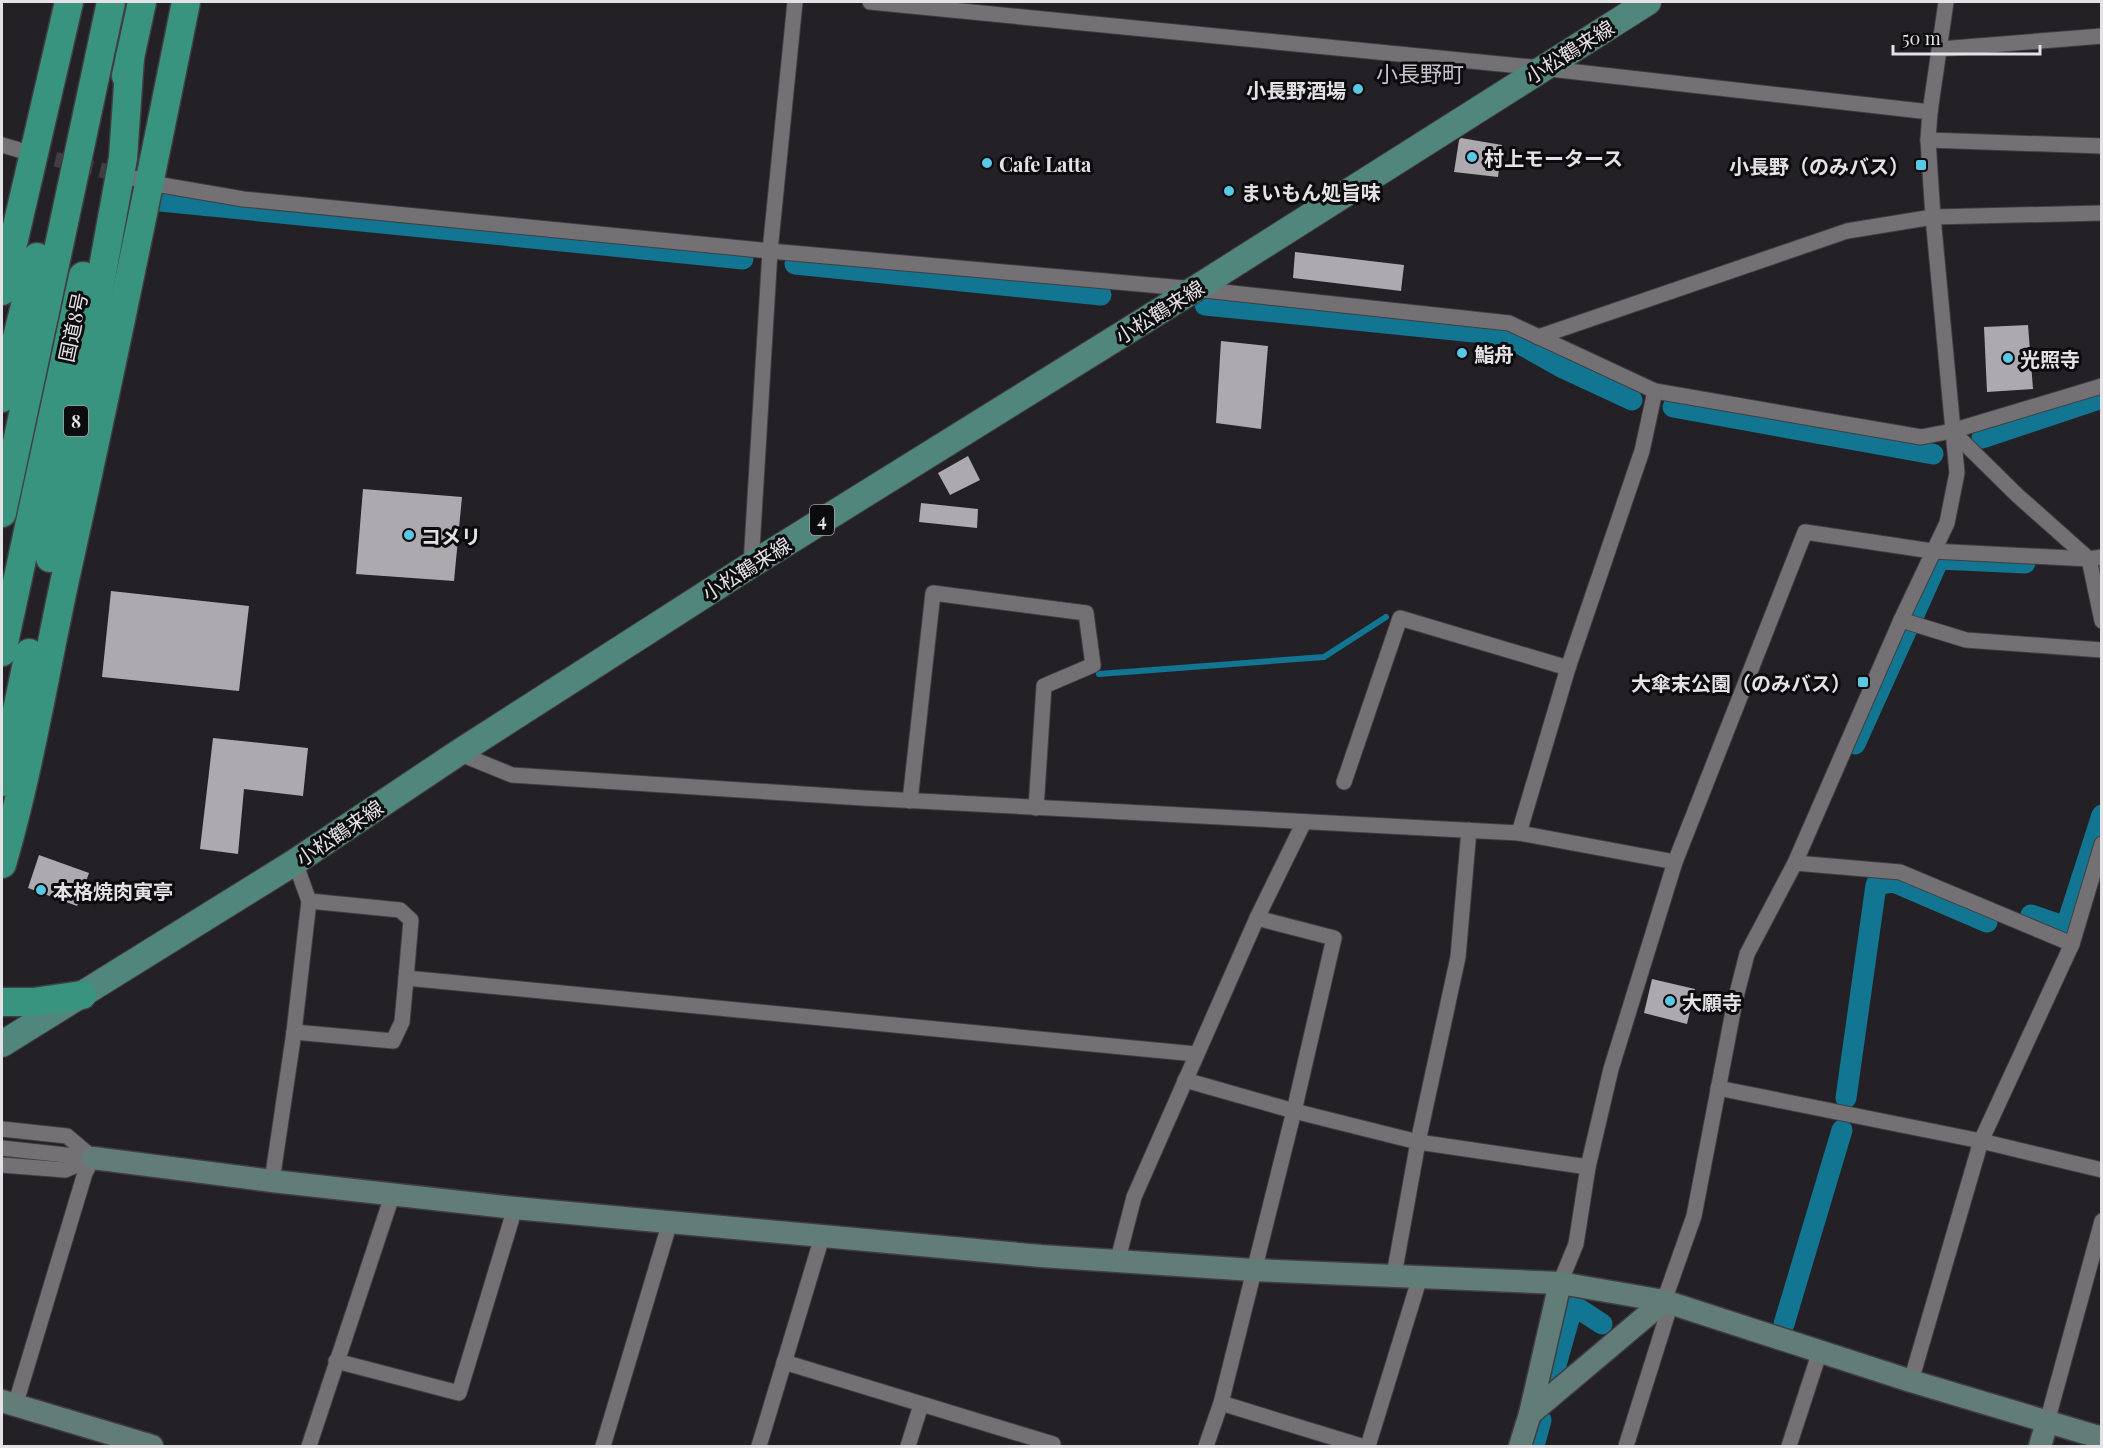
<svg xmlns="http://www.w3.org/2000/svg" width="2103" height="1448" font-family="'Playfair Display','Noto Sans JP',serif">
<rect width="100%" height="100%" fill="#232125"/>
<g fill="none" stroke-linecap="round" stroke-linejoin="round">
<path stroke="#127591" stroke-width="6" d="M1099 674 1324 657 1386 617"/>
<g stroke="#127591" stroke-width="21">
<path d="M160 201 743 259"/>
<path d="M795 264 1101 295"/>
<path d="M1205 305 1504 335 1563 368 1632 400"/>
<path d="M1673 407 1933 454"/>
<path d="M1982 438 2102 398"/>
<path d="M2101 566H2102"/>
<path d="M1913 617 1939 559 2025 563"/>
<path d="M1855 744 1907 629"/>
<path d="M2031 915 2066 927 2102 815"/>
<path d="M1846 1098 1876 885 1894 882 1987 922"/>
<path d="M1784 1324 1842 1130"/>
<path d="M1554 1372 1573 1305 1602 1324"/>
<path d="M1534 1446 1541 1420"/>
</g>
</g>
<g fill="#adaaaf">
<path d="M1461 138 1502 145 1498 177 1454 172 1459 140Z"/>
<path d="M1295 252 1404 265 1401 291 1293 278Z"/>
<path d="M2028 325 2033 389 1987 392 1984 327Z"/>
<path d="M1221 341 1268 346 1261 429 1216 423Z"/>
<path d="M968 456 980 480 950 495 938 473Z"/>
<path d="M363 489 462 497 454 581 356 574Z"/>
<path d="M921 503 978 509 977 528 919 522Z"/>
<path d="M111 591 249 606 239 691 102 677Z"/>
<path d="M213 738 308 748 303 796 244 789 238 854 200 849Z"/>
<path d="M39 855 89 873 77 906 28 888Z"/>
<path d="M1652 979 1695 989 1687 1024 1644 1013Z"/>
</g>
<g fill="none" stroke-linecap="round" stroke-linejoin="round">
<path stroke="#403e42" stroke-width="15" stroke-dasharray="15 8" stroke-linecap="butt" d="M33 154 126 176"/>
<g stroke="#413e42" stroke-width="17">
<g id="street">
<path d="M870 2 1541 68 1930 112"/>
<path d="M1940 49 2102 36"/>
<path d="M1928 140 2102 146"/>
<path d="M2 145 33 154"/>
<path d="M130 177 150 183 243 199 770 251 1195 289 1509 323 1655 391 1921 437 1952 431 2102 386"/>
<path d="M1538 337 1847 231 1933 217 2102 213"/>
<path d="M1952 431 2017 495 2089 559 2102 621"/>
<path d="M751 565 770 251 795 2"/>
<path d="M1901 620 1966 640 2102 650"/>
<path d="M458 753 512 775 863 798 1519 833 1675 862"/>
<path d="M1344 782 1400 618 1568 668"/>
<path d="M910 801 933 593 1086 613 1093 665 1044 686 1036 808"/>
<path d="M1519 833 1568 668 1642 451 1655 391"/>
<path d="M1795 863 1900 872 2072 944"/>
<path d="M309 901 400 910 411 920 406 978"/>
<path d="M294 1032 393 1041 402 1022 406 978 1196 1054"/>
<path d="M1185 1080 1294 1111 1418 1142 1588 1167"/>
<path d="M1718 1088 1981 1141 2102 1170"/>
<path d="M2 1129 67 1136 93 1158"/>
<path d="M2 1148 93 1158"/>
<path d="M2 1165 65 1170 93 1158"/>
<path d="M272 1181 294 1032 309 901 295 862"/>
<path d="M1117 1263 1134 1197 1257 918 1304 822"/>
<path d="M1394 1275 1418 1142 1458 957 1469 830"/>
<path d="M1560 1283 1576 1244 1588 1167 1611 1069 1675 862 1805 532 1932 551 2089 559 2102 557"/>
<path d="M1664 1301 1694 1216 1735 1001 1747 954 1795 863 1901 620 1947 523 1957 473 1933 217 1928 140 1930 112 1946 2"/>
<path d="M336 1361 459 1393 515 1208"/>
<path d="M784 1362 1053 1444 1052 1446"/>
<path d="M1911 1381 1981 1141 2072 944 2102 844"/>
<path d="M1221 1403 1361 1446"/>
<path d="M15 1406 85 1173 93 1158"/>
<path d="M2047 1422 2102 1221"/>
<path d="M309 1446 393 1193"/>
<path d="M603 1446 670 1222"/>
<path d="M759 1446 822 1237"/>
<path d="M908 1446 921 1405"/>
<path d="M1206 1446 1221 1403 1294 1111 1334 938 1257 918"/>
<path d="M1368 1446 1420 1277"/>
<path d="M1626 1446 1671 1303"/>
<path d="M1789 1446 1820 1351"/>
</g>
</g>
<g stroke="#413e42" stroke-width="25">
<g id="secondary">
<path d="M93 1158 272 1181 515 1208 1041 1256 1253 1270 1560 1283 1664 1301 1911 1381 2102 1438"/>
<path d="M2 1401 152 1446"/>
<path d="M1530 1414 1664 1301"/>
<path d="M1520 1446 1530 1414 1560 1283"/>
<path d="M2040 1446 2047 1422"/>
</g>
</g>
<g stroke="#413e42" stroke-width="28">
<path id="primary" d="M2 1044 295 862 458 753 751 565 1195 289 1648 2"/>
</g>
<g stroke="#413e42" stroke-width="31">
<g id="highway">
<path d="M126 76 142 2"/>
<path d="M2 291 69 2"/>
<path d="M2 398 37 257"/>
<path d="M2 513 111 2"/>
<path d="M50 558 123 158 130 57"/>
<path d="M2 652 83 276"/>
<path d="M2 782 29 653"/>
<path d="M2 864C29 772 44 677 64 584 107 390 147 196 186 2"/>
<path d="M2 1002H33L82 995"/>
</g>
</g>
<use href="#street" stroke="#747175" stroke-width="15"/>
<use href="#secondary" stroke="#627c78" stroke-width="22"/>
<use href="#primary" stroke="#50867b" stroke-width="26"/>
<use href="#highway" stroke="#38947f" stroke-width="28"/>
</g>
<g fill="#58c8e4" stroke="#0c0b0d" stroke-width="2">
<circle cx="1358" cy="89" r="6"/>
<circle cx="1472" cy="157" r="6"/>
<circle cx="987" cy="163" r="6"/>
<rect x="1915" y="159" width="12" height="12" rx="3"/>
<circle cx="1229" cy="191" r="6"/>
<circle cx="1462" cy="353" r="6"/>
<circle cx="2008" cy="358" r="6"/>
<circle cx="409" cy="535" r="6"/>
<rect x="1857" y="676" width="12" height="12" rx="3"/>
<circle cx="41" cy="890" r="6"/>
<circle cx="1670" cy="1001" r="6"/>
</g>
<g text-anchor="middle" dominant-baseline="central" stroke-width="6" stroke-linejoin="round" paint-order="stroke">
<g fill="#0c0b0d" stroke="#a3a2a4" stroke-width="1.5">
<rect x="64" y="406" width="24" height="30" rx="4.5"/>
<rect x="810" y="505" width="24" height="30" rx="4.5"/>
</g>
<g font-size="18" font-weight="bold" fill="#e4e2e5">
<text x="76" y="421">8</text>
<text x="822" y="520">4</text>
</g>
<g font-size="20" fill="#e4e2e5" stroke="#0c0b0d">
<text transform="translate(1569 51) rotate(-32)">小松鶴来線</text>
<text transform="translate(1159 311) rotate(-32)">小松鶴来線</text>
<text transform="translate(72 327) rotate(-78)">国道8号</text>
<text transform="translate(746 568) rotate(-32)">小松鶴来線</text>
<text transform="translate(339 832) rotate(-34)">小松鶴来線</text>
</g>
<g font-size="20" font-weight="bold" fill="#e4e2e5" stroke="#0c0b0d" text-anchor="start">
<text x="1346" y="89" text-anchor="end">小長野酒場</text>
<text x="1484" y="157">村上モータース</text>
<text x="999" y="163">Cafe Latta</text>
<text x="1909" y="165" text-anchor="end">小長野（のみバス）</text>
<text x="1241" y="191">まいもん処旨味</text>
<text x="1474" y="353">鮨舟</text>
<text x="2020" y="358">光照寺</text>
<text x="421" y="535">コメリ</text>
<text x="1851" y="682" text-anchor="end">大傘末公園（のみバス）</text>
<text x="53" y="890">本格焼肉寅亭</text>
<text x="1682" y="1001">大願寺</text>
</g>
<g font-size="22" fill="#c8c4c9" stroke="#0c0b0d">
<text x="1420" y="73">小長野町</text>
</g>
</g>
<rect width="2103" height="1448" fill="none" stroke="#e4e2e5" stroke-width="6"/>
<path d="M1893 45v9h147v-9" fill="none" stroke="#e4e2e5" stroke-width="3"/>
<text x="1902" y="45" font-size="18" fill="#e4e2e5" stroke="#0c0b0d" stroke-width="4.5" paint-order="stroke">50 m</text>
</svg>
